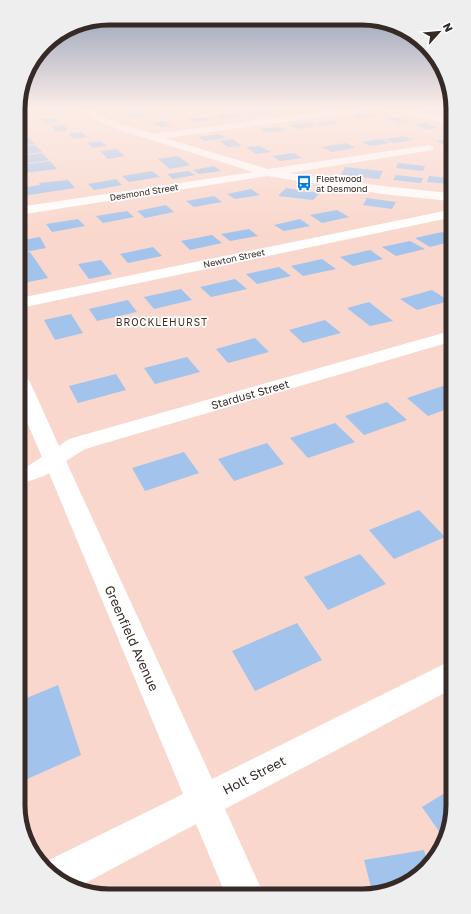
<svg xmlns="http://www.w3.org/2000/svg" width="471" height="914" font-family="'Golos Text',sans-serif">
<rect width="100%" height="100%" fill="#f9d7cc"/>
<g fill="#a1c3ec">
<path d="M285 107 295 110 277 112 271 109Z"/>
<path d="M437 107 448 110V112L429 109Z"/>
<path d="M62 110 67 114 55 115 50 111Z"/>
<path d="M139 110 149 116 131 118 122 112Z"/>
<path d="M265 110 271 113 252 116 246 112Z"/>
<path d="M236 113 242 116 223 119 217 115Z"/>
<path d="M369 113 377 116 359 119 352 116Z"/>
<path d="M206 117 212 120 192 122 187 119Z"/>
<path d="M397 117 410 122 399 124 386 119Z"/>
<path d="M54 118 59 122 46 124 41 119Z"/>
<path d="M332 120 339 123 320 126 313 123Z"/>
<path d="M164 121 172 126 160 127 153 122Z"/>
<path d="M309 122 316 126 297 129 290 125Z"/>
<path d="M425 123 438 128 426 130 413 124Z"/>
<path d="M64 125 69 130 56 132 51 126Z"/>
<path d="M279 127 286 130 266 133 260 129Z"/>
<path d="M81 132 87 137 74 139 68 134Z"/>
<path d="M219 134 226 138 204 141 198 137Z"/>
<path d="M404 136 413 140 394 143 385 139Z"/>
<path d="M28 137 35 144 19 146V139Z"/>
<path d="M233 139 242 146 228 147 219 141Z"/>
<path d="M381 139 390 143 370 146 361 142Z"/>
<path d="M449 139V147L436 141Z"/>
<path d="M100 141 107 146 93 148 87 143Z"/>
<path d="M346 143 356 148 332 152 322 147Z"/>
<path d="M35 145 42 152 19 155V147Z"/>
<path d="M260 146 271 152 256 154 246 147Z"/>
<path d="M116 149 125 156 108 159 100 151Z"/>
<path d="M42 153 49 160 21 164 19 162V156Z"/>
<path d="M294 153 302 158 280 161 272 156Z"/>
<path d="M178 156 190 165 170 169 158 159Z"/>
<path d="M50 161 57 169 24 173 19 168V165Z"/>
<path d="M398 163 425 166 423 171 396 168Z"/>
<path d="M214 166 221 171 199 174 193 170Z"/>
<path d="M345 167 383 171 379 179 341 175Z"/>
<path d="M152 171 160 177 129 182 122 176Z"/>
<path d="M189 171 195 175 173 179 167 174Z"/>
<path d="M396 175 423 178 421 183 393 180Z"/>
<path d="M429 176 449 178V184L427 182Z"/>
<path d="M116 179 122 185 94 190 88 184Z"/>
<path d="M68 180 75 188 22 196 19 192V188L40 185 39 183Z"/>
<path d="M286 188 320 193 313 200 278 196Z"/>
<path d="M251 189 260 195 235 199 227 194Z"/>
<path d="M214 196 222 202 194 207 186 201Z"/>
<path d="M367 198 396 202 392 209 363 205Z"/>
<path d="M166 205 174 212 145 218 137 211Z"/>
<path d="M337 210 349 217 322 223 310 215Z"/>
<path d="M127 211 134 217 103 223 96 216Z"/>
<path d="M78 219 85 226 52 232 46 224Z"/>
<path d="M300 219 310 226 284 231 274 225Z"/>
<path d="M249 229 258 236 230 241 221 234Z"/>
<path d="M442 232 449 236V242L430 247 415 238Z"/>
<path d="M19 233 24 240 40 237 46 248 20 253Z"/>
<path d="M212 235 222 243 190 250 181 241Z"/>
<path d="M410 241 425 249 396 256 382 247Z"/>
<path d="M153 247 162 256 128 263 120 254Z"/>
<path d="M370 250 383 259 353 266 340 257Z"/>
<path d="M30 252 48 278 24 283 20 276V254Z"/>
<path d="M322 259 336 269 303 276 291 266Z"/>
<path d="M101 260 112 274 89 279 78 264Z"/>
<path d="M279 267 291 276 257 284 246 274Z"/>
<path d="M235 279 247 289 211 297 200 287Z"/>
<path d="M181 289 192 300 154 309 144 297Z"/>
<path d="M432 290 449 301 417 310 400 299Z"/>
<path d="M128 300 137 312 97 321 89 309Z"/>
<path d="M369 302 393 321 370 326 347 308Z"/>
<path d="M71 314 83 333 55 340 44 320Z"/>
<path d="M325 320 341 333 303 343 289 330Z"/>
<path d="M255 338 269 352 228 363 216 349Z"/>
<path d="M187 357 200 372 155 384 144 368Z"/>
<path d="M116 374 126 390 78 403 69 386Z"/>
<path d="M446 385 450 388V408L428 416 407 398Z"/>
<path d="M387 402 407 420 364 435 345 416Z"/>
<path d="M335 423 355 442 308 458 290 438Z"/>
<path d="M267 443 284 464 234 481 218 459Z"/>
<path d="M184 452 199 473 145 491 132 468Z"/>
<path d="M419 510 445 537 394 559 369 530Z"/>
<path d="M360 554 386 584 328 610 304 577Z"/>
<path d="M297 623 322 660 255 691 232 651Z"/>
<path d="M58 685 81 755 25 780 22 768V700Z"/>
<path d="M453 788V811L443 837 422 807Z"/>
<path d="M424 850 428 865 391 891H372L364 860Z"/>
</g>
<g fill="none" stroke-linecap="round" stroke-linejoin="round">
<g fill="#fff" fill-rule="evenodd">
<path d="M80 107H89L102 116 120 124 154 134 353 107H375L371 110 165 138 268 169 429 145 434 148 433 150 289 173 383 186 449 193V201L383 194 267 176 19 215V207L253 172 114 128 96 120Z"/>
<path d="M378 107H395L448 117V123L382 110Z"/>
<path d="M449 210V218L20 308V298Z"/>
<path d="M450 331V342L85 449 66 461 212 779 452 660V689L225 809 263 893H225L196 824 78 887 49 874 43 863 183 794 49 473 44 476 21 484V468L28 466 42 457 20 406V376L27 378 30 382 59 446 69 439Z"/>
</g>
</g>
<linearGradient id="sky" x2="0" y2="1"><stop stop-color="#919db6"/><stop offset="0.46" stop-color="#fcede8"/><stop offset="1" stop-color="#fcede8" stop-opacity="0"/></linearGradient>
<rect width="471" height="235" fill="url(#sky)"/>
<defs>
<g id="bus-bare" transform="scale(1.2)"><path d="M-5-6H5V4H4V6H2V4H-2V6H-4V4H-5ZM-3.5-4V0h7V-4ZM-3.5 1.2v1.5H-2V1.2ZM2 1.2v1.5H3.5V1.2Z" fill="#057be2" stroke="#fff" stroke-width="2.5" paint-order="stroke"/></g>
</defs>
<g fill-rule="evenodd">
<use href="#bus-bare" x="304" y="183"/>
</g>
<g text-anchor="middle" dominant-baseline="central" stroke-width="3.5" stroke-linejoin="round" paint-order="stroke">
<g font-size="9" fill="#362a26" stroke="#fff" text-anchor="start">
<text x="316" y="178">Fleetwood<tspan x="316" dy="10">at Desmond</tspan></text>
</g>
<g font-size="9" fill="#362a26" stroke="#fff">
<text transform="translate(144 192) rotate(-9)">Desmond Street</text>
<text transform="translate(234 258) rotate(-12)">Newton Street</text>
</g>
<g font-size="10" letter-spacing="1" fill="#4a2f27" stroke="#fff">
<text x="162" y="322">BROCKLEHURST</text>
</g>
<g font-size="11" fill="#362a26" stroke="#fff">
<text transform="translate(250 394) rotate(-16)">Stardust Street</text>
</g>
<g font-size="13" fill="#362a26" stroke="#fff">
<text transform="translate(132 638) rotate(66)">Greenfield Avenue</text>
<text transform="translate(254 775) rotate(-27)">Holt Street</text>
</g>
</g>
<path d="M0 0H471V914H0ZM109 25H362A84 84 0 0 1 446 109V805A84 84 0 0 1 362 889H109A84 84 0 0 1 25 805V109A84 84 0 0 1 109 25Z" fill="#efeeee" fill-rule="evenodd"/>
<path fill="none" stroke="#362a26" stroke-width="5" d="M109 25H362A84 84 0 0 1 446 109V805A84 84 0 0 1 362 889H109A84 84 0 0 1 25 805V109A84 84 0 0 1 109 25Z"/>
<g transform="translate(439 32) rotate(63)" stroke="#ffffff" stroke-width="3" paint-order="stroke">
<path d="M0-3L7 15L0 10L-7 15Z" fill="#362a26"/>
<text y="-6" font-size="11" font-weight="bold" text-anchor="middle" fill="#362a26">N</text>
</g>
</svg>
